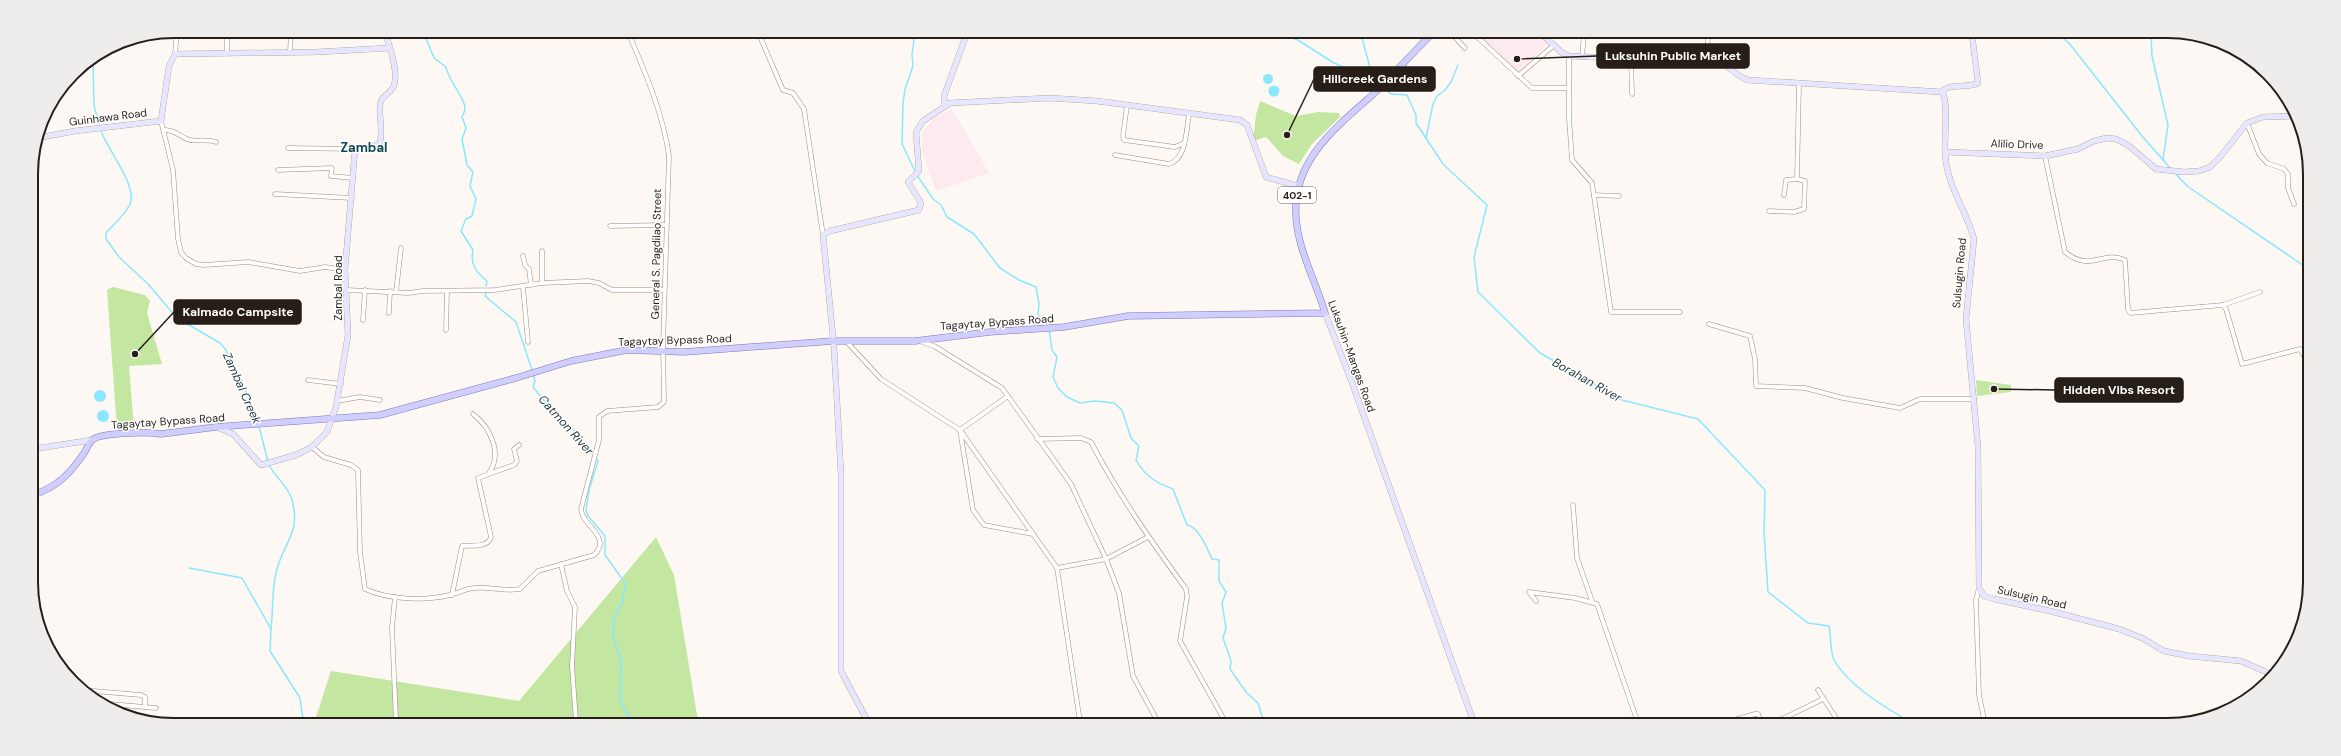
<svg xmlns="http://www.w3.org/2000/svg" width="2341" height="756" font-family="'DM Sans',sans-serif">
<rect width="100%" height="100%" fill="#fdf8f4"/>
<g fill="#fde9f0">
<path d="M1475 34H1538L1547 44 1518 74Z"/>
<path d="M952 109 989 173 936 191 922 152V134L934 118Z"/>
</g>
<g fill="#c3e6a1">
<path d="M1260 101 1296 116 1318 112 1339 113 1340 117 1312 144 1299 164 1283 156 1266 137 1253 141 1256 115Z"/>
<path d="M113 287 145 295 150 301 147 313 162 364 129 366 134 428 117 429 107 290Z"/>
<path d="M1976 380 2011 385V392L1977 396Z"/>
<path d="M656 537 674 575 698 721 315 720 331 671 519 701Z"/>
</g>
<g fill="#89e7ff">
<circle cx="1268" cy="79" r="5"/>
<circle cx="1274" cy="91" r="5.5"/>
<circle cx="100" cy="396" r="6"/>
<circle cx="103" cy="416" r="6"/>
</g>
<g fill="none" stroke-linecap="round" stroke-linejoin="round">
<g stroke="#89e7ff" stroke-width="1.5">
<path d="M420 32 425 36 434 58 446 67C448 80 466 100 465 108 465 111 463 115 462 117L466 128 462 139 467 165 473 172 470 186 476 199 472 216 466 219 461 231 473 250C470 265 476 272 487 281L486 286"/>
<path d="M1281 34 1298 40 1334 63 1372 79"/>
<path d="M1361 34 1373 79 1380 85"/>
<path d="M2060 36 2069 43 2142 136 2171 169"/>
<path d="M2151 36 2152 56 2168 125 2163 160"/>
<path d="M93 60 94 106 100 127"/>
<path d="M1383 87 1391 94 1407 95 1416 115V123L1443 164 1487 205 1474 257 1478 292 1540 353 1622 400 1698 419 1765 490 1764 532 1768 592 1808 623 1829 626C1831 636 1830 652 1834 660 1849 686 1888 710 1915 724"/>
<path d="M101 131C107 149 138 186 130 204 125 215 114 224 106 233V239L119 257 148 284 177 318 220 343 226 350 231 363 241 379 259 423"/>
<path d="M1426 138 1433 104 1437 96 1445 90 1451 82 1458 65"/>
<path d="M915 171 902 144 903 103 905 89 913 66 912 54 915 33"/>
<path d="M2175 173 2187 186 2307 268"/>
<path d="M917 175 933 199 941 205 947 217 974 234 1000 268 1019 280 1036 287 1039 304 1038 315 1048 326"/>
<path d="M486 293 485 296 516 322 532 370"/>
<path d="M1049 329 1052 350 1057 357 1053 377 1058 388 1067 397 1080 403 1095 401 1114 403 1122 410 1131 438 1139 446 1136 460C1145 476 1156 483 1173 489L1187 525C1199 527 1207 548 1212 559L1219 560V581L1226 592 1222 603 1226 628 1223 638 1231 661 1230 669 1246 692 1258 703 1264 723"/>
<path d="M533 374 535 381 533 387 559 419 572 428 594 455"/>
<path d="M259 426 268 462"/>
<path d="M596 458 598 461 589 490 586 510 588 516 605 536V555L625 583 623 601 614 617 613 637 621 659 620 699 627 714 634 721"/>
<path d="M269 465C276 478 288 486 292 500 302 536 280 544 275 578 272 594 273 612 271 629"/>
<path d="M189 568 242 578 271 629 270 651 300 698 303 720"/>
</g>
<g stroke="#9f8b78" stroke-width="5">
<g id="street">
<path d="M758 32 783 90 793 93 804 109 823 235"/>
<path d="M1452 34 1465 48"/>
<path d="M1474 34 1532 88H1569"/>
<path d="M290 52 291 31"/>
<path d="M227 53V31"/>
<path d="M175 54 177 31"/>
<path d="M1569 56V118L1572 160 1592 183 1611 312H1680"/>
<path d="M1582 57 1584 34"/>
<path d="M1707 58 1708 35"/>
<path d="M1631 59 1632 94"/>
<path d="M1518 76 1554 45"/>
<path d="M1127 105 1123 136 1124 140 1175 147 1184 143"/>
<path d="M161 121 173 170 178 239 181 252 186 258 196 264 204 265 248 262 300 271 325 267 345 270"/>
<path d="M2247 123 2259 154 2267 163 2284 169 2288 174V188L2294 204"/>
<path d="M164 130C175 130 178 135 187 139 195 143 206 138 216 142"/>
<path d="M288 148 355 149"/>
<path d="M1115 155 1169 164C1187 158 1186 131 1189 114"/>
<path d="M2045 156 2065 252C2091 273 2102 250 2125 260L2128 309 2130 313 2223 305 2260 292"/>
<path d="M278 170 332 168 331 176 353 178"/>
<path d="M275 194 352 198"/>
<path d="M1594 195 1619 196"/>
<path d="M1784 195 1786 180 1797 179"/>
<path d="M1769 211 1794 212 1804 209 1805 181 1797 179 1799 84"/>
<path d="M610 226 666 225"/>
<path d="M523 256 525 265 529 269 531 285"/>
<path d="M542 283V251"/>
<path d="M523 287 528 342"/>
<path d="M347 290 408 293 423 291 495 290 542 283 588 281 599 283 612 290H664"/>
<path d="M396 292 401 248"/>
<path d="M2223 305 2226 309 2242 364 2300 349 2306 359"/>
<path d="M389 313 390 291"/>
<path d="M363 320 365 290"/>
<path d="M1709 324 1750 336 1755 359 1756 386 1805 388 1843 398 1900 408 1920 399H1974"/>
<path d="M446 330 447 291"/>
<path d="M846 341 881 379 960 430 1057 568 1080 722"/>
<path d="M922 342 934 346 1002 388 1071 484 1106 559 1119 593 1133 676 1158 722"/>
<path d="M308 380 341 384"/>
<path d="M1008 396 960 430 973 510 984 525 1033 534"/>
<path d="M337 401 360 397 380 400"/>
<path d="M473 414C490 427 503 453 489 473"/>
<path d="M1037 439 1081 438 1091 442C1118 494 1151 541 1186 589L1187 597 1180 641 1226 723"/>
<path d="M312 447 324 457 351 465 358 470 360 552 365 589C389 600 425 601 450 595 458 593 465 589 474 588 489 586 504 592 520 589L538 571 594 555C613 537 581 525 581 509L599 440V417L607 411 658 407 664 402 663 345 669 156C663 113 645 72 628 32"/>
<path d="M1573 505 1577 558 1592 601"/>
<path d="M561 564 567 591 575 607 572 666 576 721"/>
<path d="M1057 568 1106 559 1148 537"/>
<path d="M1979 588 1976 600 1979 695 1985 724"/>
<path d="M452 595 462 546C472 545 488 548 491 537L478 478 514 465 517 461 514 449 519 445"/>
<path d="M395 597 392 628 396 721"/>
<path d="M1536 601 1529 592 1575 598 1597 604 1638 723"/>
<path d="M82 690 141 695 145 697V707"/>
<path d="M1818 690 1840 724"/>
<path d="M99 703 156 708"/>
<path d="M1720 724 1755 714H1758L1762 724"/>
<path d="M1772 724 1823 699"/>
</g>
</g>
<g stroke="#9f8b78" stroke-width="6">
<g id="secondary">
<path d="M1542 34 1561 52 1569 56 1631 59 1712 58C1726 61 1734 76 1748 80L1942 92C1949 101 1944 140 1945 153 1947 187 1966 209 1974 239L1966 319 1978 447 1979 588 1984 596 1994 599 2050 611 2119 629 2142 638 2164 651 2189 656 2241 661 2273 675"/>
<path d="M1942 92C1950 82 1967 89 1978 83L1972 35"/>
<path d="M945 105 944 96 967 33"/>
<path d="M37 138 75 131 161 121 169 66 175 54 317 52 390 48"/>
<path d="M1945 152 2045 156 2078 149 2094 141 2107 138 2116 139 2128 145 2156 169 2184 172 2199 171 2210 167 2221 156 2247 123 2263 117 2292 116"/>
<path d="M1325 313 1351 380 1474 723"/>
<path d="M219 428 233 434 261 465 296 455 312 447 327 432 336 407 348 335 345 270 355 149 375 146 380 143C383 130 379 118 380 106 380 97 388 95 392 89 401 77 389 45 385 32"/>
<path d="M33 449 92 440"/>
<path d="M868 722 841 671V475L834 347 823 235 830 231 919 210 921 203 908 182 919 171 916 132 923 121 950 103 1049 98 1097 101 1240 120 1247 125 1266 177 1298 186"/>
</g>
</g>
<g stroke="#7f7bad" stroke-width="7">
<path id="primary" d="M33 495C57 487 70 474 84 453 87 449 88 444 92 440 102 432 148 432 161 434L216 427 380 415 516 378 571 361 627 350 684 352 833 341H915L990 332 1064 327 1128 316 1325 313C1316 282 1298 250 1296 217 1292 164 1331 131 1368 99 1390 79 1410 55 1432 34"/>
</g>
<use href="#street" stroke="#fff" stroke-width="4"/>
<use href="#secondary" stroke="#e7e6ff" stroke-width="5.5"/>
<use href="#primary" stroke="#cfcefe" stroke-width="6"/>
</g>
<g text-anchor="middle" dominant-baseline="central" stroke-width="3" stroke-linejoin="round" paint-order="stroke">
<rect fill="#fff" stroke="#67625d" stroke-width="1" x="1278" y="187" width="38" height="16" rx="3"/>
<g font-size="10" font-weight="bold" fill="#261e17">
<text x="1297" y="195">402-1</text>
</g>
<g font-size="11" fill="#261e17" stroke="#fff">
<text transform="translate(108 117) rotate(-7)">Guinhawa Road</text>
<text transform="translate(2017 144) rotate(2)">Alilio Drive</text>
<text transform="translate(656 254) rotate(-89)">General S. Pagdilao Street</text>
<text transform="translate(1959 273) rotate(-85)">Sulsugin Road</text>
<text transform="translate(338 288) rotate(-90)">Zambal Road</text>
<text transform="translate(997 322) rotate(-4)">Tagaytay Bypass Road</text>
<text transform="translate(675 340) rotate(-2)">Tagaytay Bypass Road</text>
<text transform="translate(1352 356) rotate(70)">Luksuhin-Mangas Road</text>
<text transform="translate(168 421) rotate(-4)">Tagaytay Bypass Road</text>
<text transform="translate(2032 597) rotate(13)">Sulsugin Road</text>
</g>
<g font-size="12" font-style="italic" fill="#1e343a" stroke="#fff">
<text transform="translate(1587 380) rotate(29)">Borahan River</text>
<text transform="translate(242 388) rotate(66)">Zambal Creek</text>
<text transform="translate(566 425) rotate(48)">Catmon River</text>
</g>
<g font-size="13" font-weight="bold" fill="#0e4855" stroke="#fff">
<text x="364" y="147">Zambal</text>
</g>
</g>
<path d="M0 0H2341V756H0ZM174 38H2167A136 136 0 0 1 2303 174V582A136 136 0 0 1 2167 718H174A136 136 0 0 1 38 582V174A136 136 0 0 1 174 38Z" fill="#eeedec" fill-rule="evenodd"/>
<path fill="none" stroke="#261e17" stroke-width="2" d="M174 38H2167A136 136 0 0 1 2303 174V582A136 136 0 0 1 2167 718H174A136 136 0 0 1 38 582V174A136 136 0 0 1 174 38Z"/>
<path fill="none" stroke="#261e17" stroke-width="1.5" d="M1517 59L1597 56M1287 135L1314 79M135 354L174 312M1994 389L2055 390"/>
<g fill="#261e17" stroke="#fff" stroke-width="1.5">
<circle cx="1517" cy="59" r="4"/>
<circle cx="1287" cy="135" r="4"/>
<circle cx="135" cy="354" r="4"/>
<circle cx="1994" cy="389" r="4"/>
</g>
<g fill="#261e17" stroke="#261e17" stroke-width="1.5">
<rect x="1597" y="44" width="152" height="24" rx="4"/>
<rect x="1314" y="67" width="121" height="24" rx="4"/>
<rect x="174" y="300" width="127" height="24" rx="4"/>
<rect x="2055" y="378" width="128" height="24" rx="4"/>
</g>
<g font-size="12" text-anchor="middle" font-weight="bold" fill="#fff">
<text x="1673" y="60">Luksuhin Public Market</text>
<text x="1375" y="83">Hillcreek Gardens</text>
<text x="238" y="316">Kalmado Campsite</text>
<text x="2119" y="394">Hidden Vibs Resort</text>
</g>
</svg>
